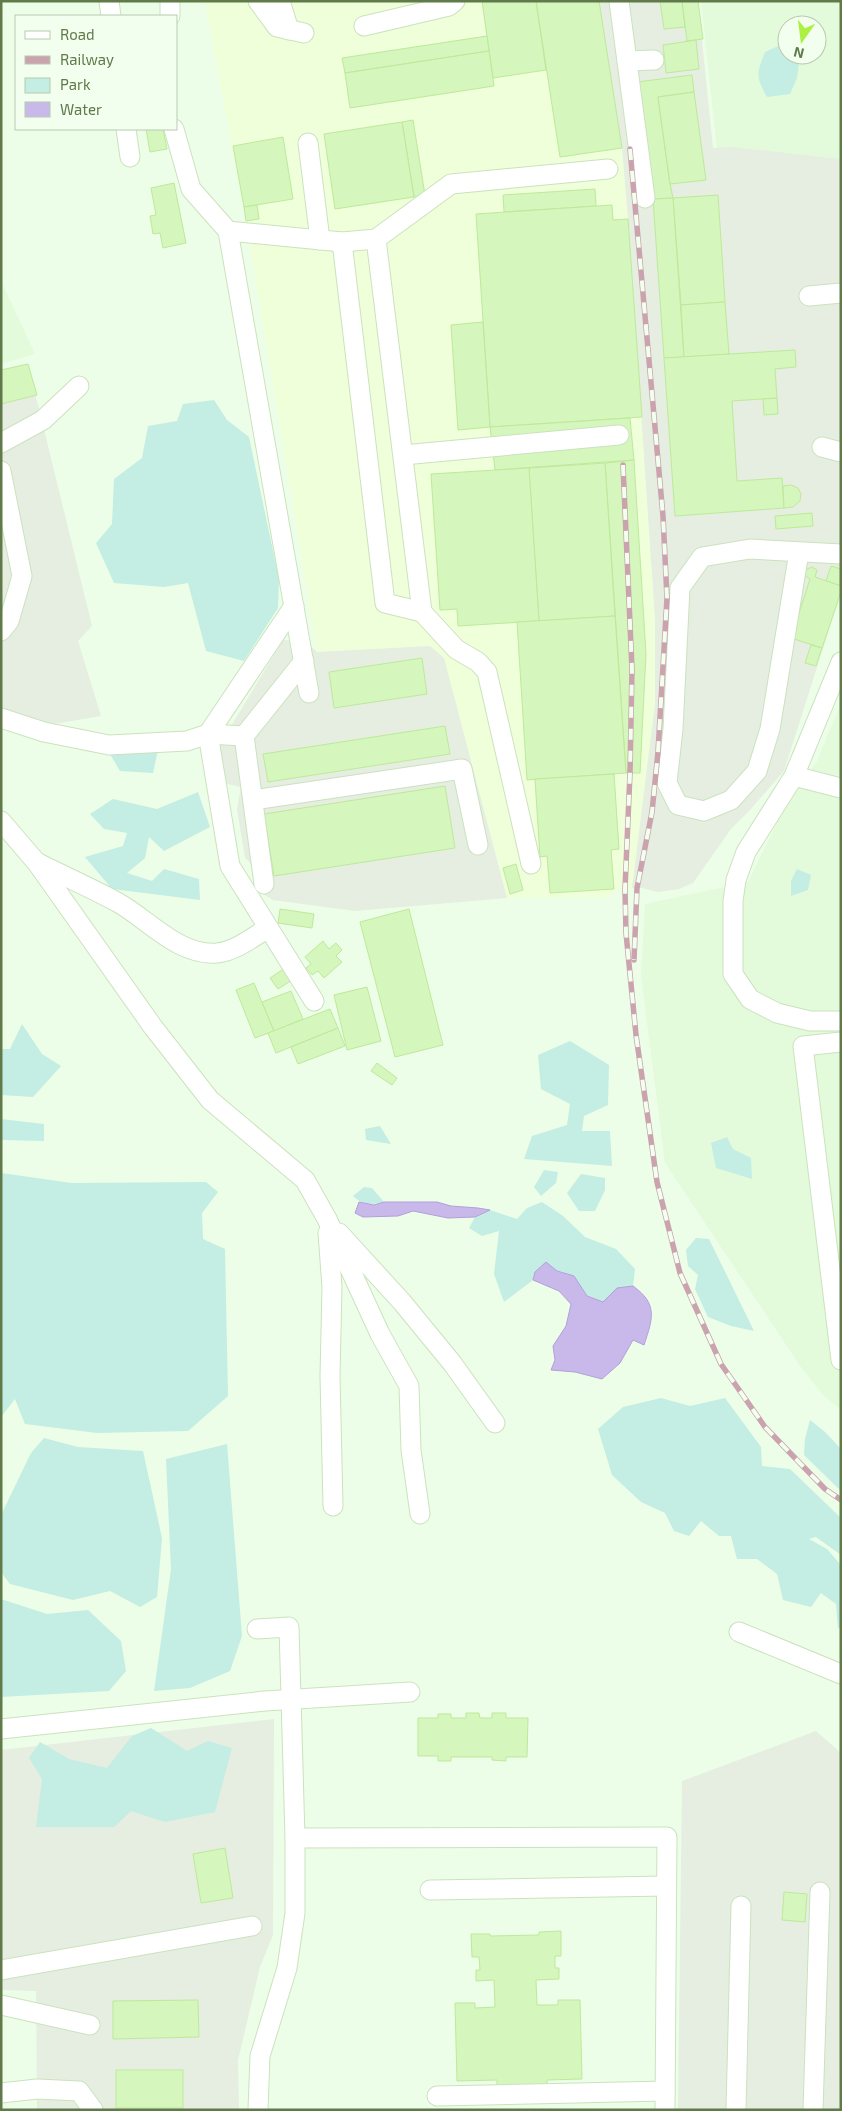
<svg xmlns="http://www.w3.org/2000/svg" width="842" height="2111" font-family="'Exo 2',sans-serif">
<rect width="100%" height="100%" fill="#ecfee7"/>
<g fill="#e3fbdb" fill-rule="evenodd">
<path d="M701 1H841V421L722 196ZM787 25H817V55H787Z"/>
<path d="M1 281 35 354 1 364Z"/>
<path d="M841 703V1410L824 1396 800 1366 665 1163 641 976 645 904 748 882 780 817 817 761Z"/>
</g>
<path fill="#eeffda" d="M205 1H599L622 148 628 219 655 619V704L632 888 616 890 609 898H507L444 658 430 646 317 652 248 233Z"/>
<g fill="#e5eee1">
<path d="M599 1H698L713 148 732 147 841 159V592L784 771 749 811 731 829 693 883 679 889 658 892 642 888H632L655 704V619L628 219 622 148Z"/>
<path d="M28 364 92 626 78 641 101 716 54 724 1 708V370Z"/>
<path d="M283 640 306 641 317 652 430 646 444 658 507 898 355 911 273 900 263 894 255 884 254 867 245 858 237 809 241 787 227 784 217 755 222 741Z"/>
<path d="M274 1719 273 1935 260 1967 238 2060 239 2110H37L36 1991 1 1990V1750Z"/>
<path d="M816 1731 841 1753V2110H678L682 1781Z"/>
</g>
<g fill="#c4ede4">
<path d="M785 43 787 44V55H800L797 78 790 94 767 97C755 76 757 73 765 52Z"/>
<path d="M214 400 227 420 249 437 279 579 278 608 244 661 206 651 188 583 164 587 114 583 96 543 112 524 114 479 142 458 148 426 177 421 183 404Z"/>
<path d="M158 750 153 773 120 771 110 754Z"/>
<path d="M198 792 210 827 164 851 149 837 145 858 127 873 152 881 164 869 199 879 200 900 112 889 85 857 123 846 127 833 104 829 90 814 113 799 157 809Z"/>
<path d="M797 869 811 875 808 890 791 896V881Z"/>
<path d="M22 1024 42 1054 61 1066 33 1097 1 1095V1049H10Z"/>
<path d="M570 1041 609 1065 608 1105 584 1116 582 1131H610L612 1166 524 1159 532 1136 567 1125 570 1104 541 1089 538 1055Z"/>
<path d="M1 1119 44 1124V1141L1 1140Z"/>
<path d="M380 1126 391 1144 366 1140 365 1129Z"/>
<path d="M727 1137 733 1149 751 1158 752 1179 716 1168 711 1143Z"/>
<path d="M544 1170 558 1172 556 1183 541 1196 534 1187Z"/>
<path d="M1 1173 72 1183 206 1182 218 1192 202 1213 203 1239 225 1249 228 1396 188 1431 97 1433 25 1424 15 1399 1 1417Z"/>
<path d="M581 1174 605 1178V1190L595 1211H579L567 1193Z"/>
<path d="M364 1187 372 1188 384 1202C372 1205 362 1205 353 1196Z"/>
<path d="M542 1202 563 1216 585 1237 616 1249 635 1269 633 1286 617 1288 604 1302 587 1296 574 1276 557 1271 535 1272 533 1280 504 1302 494 1274 499 1231 482 1236 469 1228 475 1217 490 1210 517 1219 527 1208Z"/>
<path d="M696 1238 709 1239 754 1331 731 1326 708 1317 695 1289 698 1275 688 1266 686 1250Z"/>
<path d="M661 1398 690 1406 725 1398 761 1447 762 1466 790 1469 841 1518V1555L816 1537 809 1539 827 1549 841 1565V1628H838L836 1604 821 1593 811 1607 783 1600 777 1574 757 1559H737L731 1536H719L701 1521 689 1536 674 1531 665 1513 641 1502 612 1475 598 1429 623 1407Z"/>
<path d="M810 1420 825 1432 841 1449V1491L804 1455 805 1439Z"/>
<path d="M44 1438 78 1447 143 1451 162 1538 157 1597 140 1607 110 1591 73 1600 10 1584 1 1572V1515L31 1453Z"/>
<path d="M227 1444 242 1636 230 1671 190 1688 154 1691 171 1569 166 1459Z"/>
<path d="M1 1599 47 1614 88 1610 121 1641 126 1671 109 1691 1 1697Z"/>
<path d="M151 1728 187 1751 208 1741 232 1748 215 1812 165 1822 131 1811 114 1827H36L42 1779 29 1758 40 1742 69 1759 107 1768 132 1736Z"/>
</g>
<g fill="#c9b9ea" stroke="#b39fdc">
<path d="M359 1202 374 1205 384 1202H437L451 1206 478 1208 490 1210 475 1217 448 1218 413 1211 398 1216 363 1217 355 1213Z"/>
<path d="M546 1262 557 1271 574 1276 587 1296 603 1302 617 1288 633 1286C658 1304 653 1318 644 1345L633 1340 620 1363 602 1379 575 1372 551 1370 555 1360 553 1346 566 1326 571 1304 559 1291 533 1280 535 1272Z"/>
</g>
<g fill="#d5f6bc" stroke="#bee99b">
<path d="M482 1H536L546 70 493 78Z"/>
<path d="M536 1H599L622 148 560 157Z"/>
<path d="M660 1H682L685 27 664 29Z"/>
<path d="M682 1H698L703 39 687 41Z"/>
<path d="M487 36 489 51 345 73 342 58Z"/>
<path d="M696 40 699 69 666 73 663 45Z"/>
<path d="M489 51 494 86 350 108 345 73Z"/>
<path d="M692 75 694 92 658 97 670 184 673 198 653 199 637 82Z"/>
<path d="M694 92 706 180 670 184 658 97Z"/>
<path d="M413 120 425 195 414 197 402 122Z"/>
<path d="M402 122 414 197 335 209 324 134Z"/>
<path d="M146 129H163L167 149 150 152Z"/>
<path d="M283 137 293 199 244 207 233 146Z"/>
<path d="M174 183 186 243 163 248 160 233 153 234 150 216 156 215 151 188Z"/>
<path d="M595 189 596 206 504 212 503 195Z"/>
<path d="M718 195 725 302 681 305 673 198Z"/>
<path d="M673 198 684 357 664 358 653 199Z"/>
<path d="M257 205 259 219 246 221 244 207Z"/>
<path d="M612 205 613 220 628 219 642 417 490 427 476 214Z"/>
<path d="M725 302 729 354 684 357 681 305Z"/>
<path d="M483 322 490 427 458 430 451 325Z"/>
<path d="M795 350 796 367 775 369 777 398 732 401 737 481 782 478 784 508 675 516 664 358Z"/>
<path d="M28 364 37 395 1 404V370Z"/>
<path d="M777 398 778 414 764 415 763 399Z"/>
<path d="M630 418 634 460 495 470 490 427Z"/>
<path d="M634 460 646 654 640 773H626L605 463Z"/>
<path d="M605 463 615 616 539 621 529 468Z"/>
<path d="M529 468 539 621 458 626 457 609 440 610 431 474Z"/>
<path d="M791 485 798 488 801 494 800 501 793 507 784 508 783 486Z"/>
<path d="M812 513 813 526 776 529 775 516Z"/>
<path d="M831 566 841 569V586L826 581Z"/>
<path d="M812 567 817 570 815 577 841 586V592L822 648 791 638 810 579 805 576V570Z"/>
<path d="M615 616 626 773 527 780 517 622Z"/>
<path d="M811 645 822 648 816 666 805 663Z"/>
<path d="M422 658 427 694 334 708 329 672Z"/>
<path d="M445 726 450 754 268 782 263 754Z"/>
<path d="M614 774 619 849 611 850 614 889 550 893 547 856 540 857 535 779Z"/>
<path d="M445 786 455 848 274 876 264 814Z"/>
<path d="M516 864 523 890 510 894 503 868Z"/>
<path d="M280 909 314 914 312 928 278 923Z"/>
<path d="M409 909 443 1045 395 1057 360 922Z"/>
<path d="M323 941 329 949 336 943 342 950 336 956 342 962 324 978 318 971 312 975 306 968 311 964 305 957Z"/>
<path d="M285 968 292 980 278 989 270 978Z"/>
<path d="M254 983 274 1031 255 1038 236 990Z"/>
<path d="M367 987 381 1041 347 1050 334 995Z"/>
<path d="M291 991 303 1019 274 1031 262 1002Z"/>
<path d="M330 1009 338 1028 276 1053 268 1033Z"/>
<path d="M338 1028 345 1046 298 1064 291 1047Z"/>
<path d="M377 1063 397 1078 392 1085 371 1071Z"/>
<path d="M466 1713H479L480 1718H492V1713H506V1718H528L527 1757H506V1761L492 1760V1757H451V1761H438V1756H418V1718H438V1714H451V1718H466Z"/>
<path d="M225 1848 233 1898 201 1903 193 1854Z"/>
<path d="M784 1892 807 1894 805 1922 782 1920Z"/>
<path d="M561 1931V1956H555V1968H559V1979L536 1980 537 2005H558V2000H580L582 2079 547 2080V2085L497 2086V2080L457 2081 455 2003H475V2008L495 2007 494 1980 476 1981V1970H480L479 1957H472L471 1934H490V1936L539 1935V1932Z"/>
<path d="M198 2000 199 2037 113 2039V2001Z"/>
<rect x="116" y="2070" width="67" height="38"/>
</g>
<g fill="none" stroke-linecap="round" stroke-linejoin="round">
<g stroke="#cbe2be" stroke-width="21">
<g id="minor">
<path d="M109 1 111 16"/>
<path d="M258 1 277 27 304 33"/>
<path d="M280 1 289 30"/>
<path d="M619 1 645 198"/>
<path d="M170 16V1"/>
<path d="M364 26 449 6 455 1"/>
<path d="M627 61 654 60"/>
<path d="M126 129 130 157"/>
<path d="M174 129 191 189 228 231 309 693"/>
<path d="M308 143 320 240"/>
<path d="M228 231 342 242 376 239 451 184 608 169"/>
<path d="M376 239 422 612 456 649 478 662 487 672 531 864"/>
<path d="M342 242 385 603 422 612"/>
<path d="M809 296 841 293"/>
<path d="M1 443 43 420 79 386"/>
<path d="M822 447 841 452"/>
<path d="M403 455 619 435"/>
<path d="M1 471 22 576 9 621 1 631"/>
<path d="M799 552 770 729 757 771 731 800 704 811 678 805 667 783 673 729 680 588 702 557 750 549 841 554"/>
<path d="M841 662 794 776 746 852 736 880 733 901V974L750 999 777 1013 810 1021H841"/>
<path d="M1 718 44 732 109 745 187 741 208 734 294 606"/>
<path d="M244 736 208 734 230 866 314 1001"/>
<path d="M794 776 841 788"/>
<path d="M253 800 462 769 478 845"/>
<path d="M1 821 37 863 153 1027 210 1100 305 1180 327 1219 380 1334 409 1386 411 1450 420 1514"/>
<path d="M38 863C64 876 91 888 117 902 148 919 178 956 217 953 236 951 253 937 268 928"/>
<path d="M264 884 244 736 304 661"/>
<path d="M841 1042 803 1046 841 1360"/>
<path d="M328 1233 332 1287 330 1376 333 1506"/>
<path d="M339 1233 402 1302 452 1363 495 1423"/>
<path d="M257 1629 289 1627 295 1838V1913L287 1968 260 2056 258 2110"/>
<path d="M739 1632 841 1674"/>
<path d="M1 1729 265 1701 410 1692"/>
<path d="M295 1838 667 1837 665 2110"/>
<path d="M430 1890 666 1886"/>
<path d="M1 1970 252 1926"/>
<path d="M1 2005 90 2025"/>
<path d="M1 2093 37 2089 79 2091 93 2110"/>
<path d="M437 2096 665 2091"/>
<path d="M736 2110 741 1906"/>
<path d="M813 2110 820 1892"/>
</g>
</g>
<use href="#minor" stroke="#fff" stroke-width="19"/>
<g stroke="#caa3ae" stroke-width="5.5">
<g id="rail">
<path d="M630 149 663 516 667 598 658 752 652 812 637 888 634 960"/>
<path d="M623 465 632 669 630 773 625 889 626 933 636 1035 657 1182 680 1273 721 1364 765 1427 825 1489 841 1500"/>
</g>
</g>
<use href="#rail" stroke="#f2ffef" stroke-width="4" stroke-dasharray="11" stroke-linecap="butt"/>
</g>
<rect width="842" height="2111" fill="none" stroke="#607a49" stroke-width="5"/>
<rect x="15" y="15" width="162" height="115" fill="#f2ffef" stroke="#b8caad"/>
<rect x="25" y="31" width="25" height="8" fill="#ffffff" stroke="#b8caad"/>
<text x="60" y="40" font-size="15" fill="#607a49">Road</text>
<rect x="25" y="56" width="25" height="8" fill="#caa3ae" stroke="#b8caad"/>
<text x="60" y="65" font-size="15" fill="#607a49">Railway</text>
<rect x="25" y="78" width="25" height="15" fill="#c4ede4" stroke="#b8caad"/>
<text x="60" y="90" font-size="15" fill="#607a49">Park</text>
<rect x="25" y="102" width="25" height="15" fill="#c9b9ea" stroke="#b8caad"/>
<text x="60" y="115" font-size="15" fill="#607a49">Water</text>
<g transform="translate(802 40) rotate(194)"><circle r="24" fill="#f2ffef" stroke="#b8caad"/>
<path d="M0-4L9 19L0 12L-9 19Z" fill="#acf044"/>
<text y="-8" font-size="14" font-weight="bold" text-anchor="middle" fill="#607a49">N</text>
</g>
</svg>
